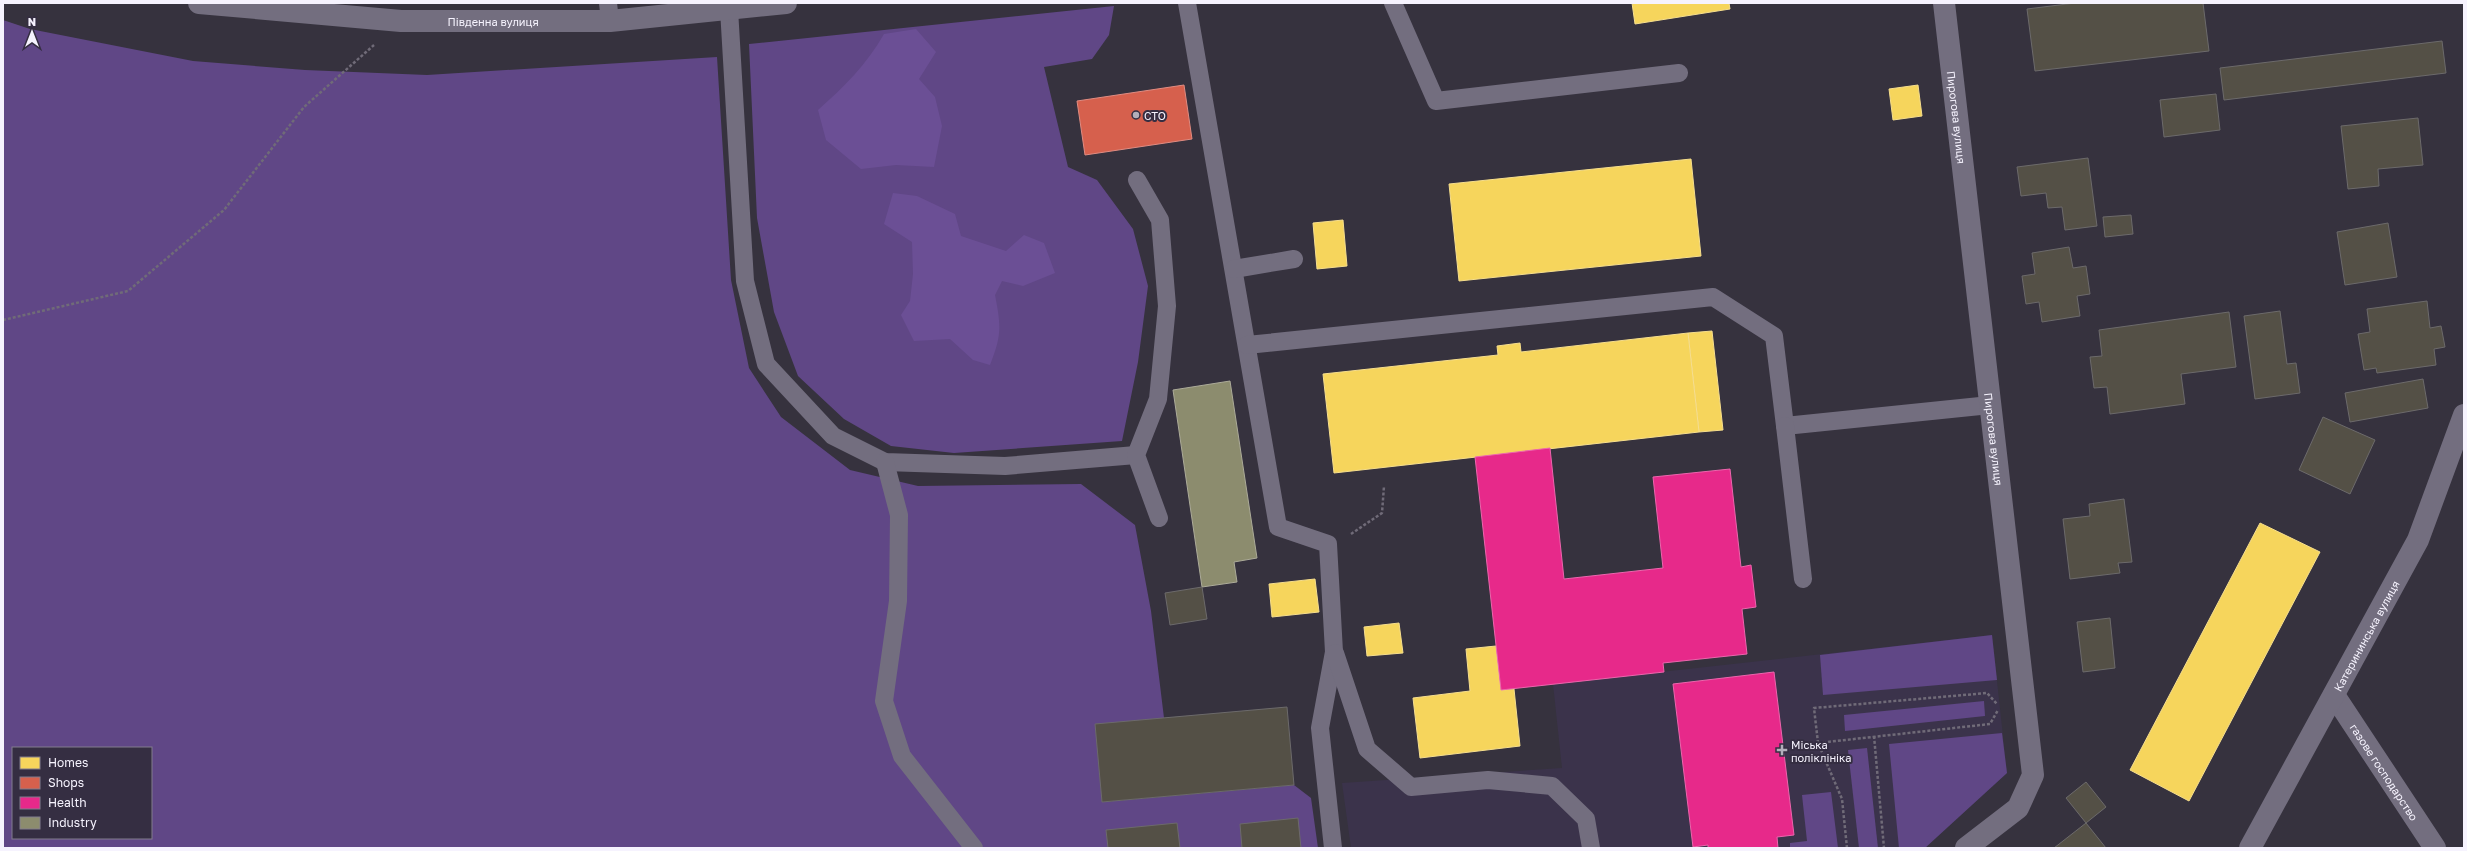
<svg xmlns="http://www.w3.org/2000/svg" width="2467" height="851" font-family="'Golos Text',sans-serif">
<rect width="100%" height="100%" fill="#36323e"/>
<path fill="#3b334b" d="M1992 635 2007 773 1925 848H1351L1342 783 1562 768 1553 684Z"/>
<g fill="#604786" fill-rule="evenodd">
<path d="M1114 6 1109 35 1092 59 1044 67 1068 167 1097 180 1133 229 1148 286 1138 362 1122 441 954 453 891 446 844 419 798 376 774 312 757 218 749 44Z"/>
<path d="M3 20 30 29 193 61 305 70 427 75 717 57 731 280 749 368 781 417 850 470 918 486 1081 484 1135 525 1151 611 1164 718 1102 802 1294 785 1311 798 1318 848H3ZM13 748H151V838H13Z"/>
<path d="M1992 635 1997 680 1823 695 1820 655Z"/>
<path d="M1984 701 1985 716 1845 731 1844 715Z"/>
<path d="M2002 733 2007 773 1925 848H1899L1889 744Z"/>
<path d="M1867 748 1878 848H1859L1848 750Z"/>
<path d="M1831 792 1838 848H1790V843L1807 841 1802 795Z"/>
</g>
<g fill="#6b4f95">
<path d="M916 29 936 52 919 79 935 97 942 126 934 167 896 165 861 169 826 140 818 110C844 87 867 64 884 34Z"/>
<path d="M893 193 917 196 955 214 961 236 1006 251 1024 235 1044 243 1055 273 1023 286 1002 281 995 295C1001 326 1002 335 990 365L973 360 950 339 914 341 901 315 910 301 913 274 912 242 884 224Z"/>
</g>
<g fill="#f6d55c" stroke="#f6de8d">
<path d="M1632 3H1729L1730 9 1635 24Z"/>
<path d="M1918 85 1922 116 1893 120 1889 89Z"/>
<path d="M1691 159 1701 256 1459 281 1449 184Z"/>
<path d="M1343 220 1347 266 1317 269 1313 223Z"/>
<path d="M1712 331 1723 430 1699 432 1688 333Z"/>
<path d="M1688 333 1699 432 1334 473 1323 374 1498 355 1497 346 1520 343 1521 352Z"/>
<path d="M2260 523 2320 552 2189 801 2130 770Z"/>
<path d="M1315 579 1319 612 1272 617 1269 584Z"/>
<path d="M1399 623 1403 653 1367 656 1364 627Z"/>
<path d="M1496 646 1501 690 1514 689 1520 746 1420 758 1413 698 1470 691 1466 649Z"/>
</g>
<path fill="#d6604d" stroke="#e08c82" d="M1184 85 1192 139 1085 155 1077 101Z"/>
<g fill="#e7298a" stroke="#ec66ad">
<path d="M1550 448 1564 579 1663 568 1653 477 1730 469 1741 567 1751 565 1756 607 1742 609 1747 654 1663 663 1664 672 1501 690 1475 457Z"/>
<path d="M1774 672 1794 835 1777 837 1778 848H1708V845L1693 847 1673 684Z"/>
</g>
<path fill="#8c8c6e" stroke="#acab99" d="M1230 381 1257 558 1234 562 1237 582 1202 587 1173 390Z"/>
<g fill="#545046" stroke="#6c6a6b">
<path d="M2075 3H2203L2209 51 2035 71 2027 9Z"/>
<path d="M2442 41 2446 73 2224 100 2220 68Z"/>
<path d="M2216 94 2220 130 2164 137 2160 100Z"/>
<path d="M2418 118 2423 165 2378 169 2379 186 2348 189 2341 126Z"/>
<path d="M2088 158 2097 226 2065 230 2062 207 2048 208 2046 193 2021 196 2017 167Z"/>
<path d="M2131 215 2133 234 2105 237 2103 217Z"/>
<path d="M2388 223 2397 277 2345 285 2337 232Z"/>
<path d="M2069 247 2073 268 2086 266 2090 294 2077 296 2080 316 2042 322 2039 302 2026 304 2022 276 2035 274 2032 253Z"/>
<path d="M2427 301 2430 328 2441 326 2445 347 2434 349 2436 365 2377 373 2376 368 2364 370 2358 334 2370 332 2367 309Z"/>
<path d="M2280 311 2287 364 2296 363 2300 393 2255 399 2244 316Z"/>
<path d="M2229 312 2236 367 2181 374 2185 404 2110 414 2107 387 2094 388 2090 357 2102 356 2099 330Z"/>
<path d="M2423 379 2428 408 2350 422 2345 393Z"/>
<path d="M2323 417 2375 440 2350 494 2299 470Z"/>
<path d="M2124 499 2132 562 2118 563 2120 573 2070 579 2063 519 2090 516 2089 504Z"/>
<path d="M1202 587 1207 619 1170 625 1165 593Z"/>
<path d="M2110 618 2115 668 2083 672 2077 622Z"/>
<path d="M1287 707 1294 785 1102 802 1095 724Z"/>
<path d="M2086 782 2106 807 2086 823 2066 798Z"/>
<path d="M1298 818 1301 848H1242L1240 824Z"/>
<path d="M1177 823 1180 848H1108L1106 830Z"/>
<path d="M2086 823 2106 848H2054Z"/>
</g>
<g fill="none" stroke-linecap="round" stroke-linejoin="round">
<g stroke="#706b78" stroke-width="2.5" stroke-dasharray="3 2" stroke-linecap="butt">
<path d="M3 320 128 291 224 210 304 107 374 45"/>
<path d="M1351 534 1382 513 1384 486"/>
<path d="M1874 736 1884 848"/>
<path d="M1818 743 1990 724 1998 710"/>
<path d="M1847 848 1842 799 1818 743 1814 708 1987 693 1997 704"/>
</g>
<g stroke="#736e7f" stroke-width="18">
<path d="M608 3 610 21"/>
<path d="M1187 3 1278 527 1328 544 1334 652 1320 728 1333 848"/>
<path d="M1393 3 1436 101 1679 73"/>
<path d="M729 9 745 281 766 364 833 436 885 462 1005 466 1136 455"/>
<path d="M1137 180 1160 220 1167 306 1158 399 1136 455 1159 518"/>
<path d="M1234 269 1294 259"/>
<path d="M1247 345 1713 297 1774 336 1785 426 1990 405"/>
<path d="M1785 426 1803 579"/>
<path d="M885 462 899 515 898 601 884 701 902 756 974 848"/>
<path d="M1335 653 1367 749 1411 787 1488 780 1552 786 1586 819 1591 848"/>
</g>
<g stroke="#736e7f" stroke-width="22">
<path id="s1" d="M1944 3 2033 775 2018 808 1966 848"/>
<path id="s2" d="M2334 695 2435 848"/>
<path id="s3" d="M2250 848 2418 540 2464 415"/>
</g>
<path stroke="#736e7f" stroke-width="22" id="s4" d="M199 3 401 21H610L786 3"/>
</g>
<g fill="#b3afbb" stroke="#352e42" stroke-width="1.5">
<circle cx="1136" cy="115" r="4"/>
<path d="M1780 744h4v4h4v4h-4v4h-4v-4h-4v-4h4z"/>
</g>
<g text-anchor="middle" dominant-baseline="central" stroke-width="4" stroke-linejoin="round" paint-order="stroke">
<g font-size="11" fill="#f6f3fe" stroke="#352e42">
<text stroke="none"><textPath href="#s4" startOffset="295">Південна вулиця</textPath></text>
<text stroke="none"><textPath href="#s1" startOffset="115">Пирогова вулиця</textPath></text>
<text stroke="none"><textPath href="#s1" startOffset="439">Пирогова вулиця</textPath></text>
<text stroke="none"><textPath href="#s3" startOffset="242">Катерининська вулиця</textPath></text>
<text stroke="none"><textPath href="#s2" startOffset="92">газове господарство</textPath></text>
</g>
<g font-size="11" fill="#f6f3fe" stroke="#352e42" text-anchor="start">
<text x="1144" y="115">СТО</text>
<text x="1791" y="744">Міська<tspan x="1791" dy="13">поліклініка</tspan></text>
</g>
</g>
<rect width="2467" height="851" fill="none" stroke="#f6f3fe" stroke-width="8"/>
<rect x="12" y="747" width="140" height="92" fill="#352e42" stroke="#827d8d"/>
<rect x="20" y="757" width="20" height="12" fill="#f6d55c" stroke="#827d8d"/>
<text x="48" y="767" font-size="12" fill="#f6f3fe">Homes</text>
<rect x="20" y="777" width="20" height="12" fill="#d6604d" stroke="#827d8d"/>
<text x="48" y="787" font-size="12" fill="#f6f3fe">Shops</text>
<rect x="20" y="797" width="20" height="12" fill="#e7298a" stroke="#827d8d"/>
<text x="48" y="807" font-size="12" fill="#f6f3fe">Health</text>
<rect x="20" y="817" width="20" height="12" fill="#8c8c6e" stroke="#827d8d"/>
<text x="48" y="827" font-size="12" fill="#f6f3fe">Industry</text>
<g transform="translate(32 32)" stroke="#352e42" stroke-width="3" paint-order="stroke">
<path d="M0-3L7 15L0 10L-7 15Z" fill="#f6f3fe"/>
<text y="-6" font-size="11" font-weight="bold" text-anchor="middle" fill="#f6f3fe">N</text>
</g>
</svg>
